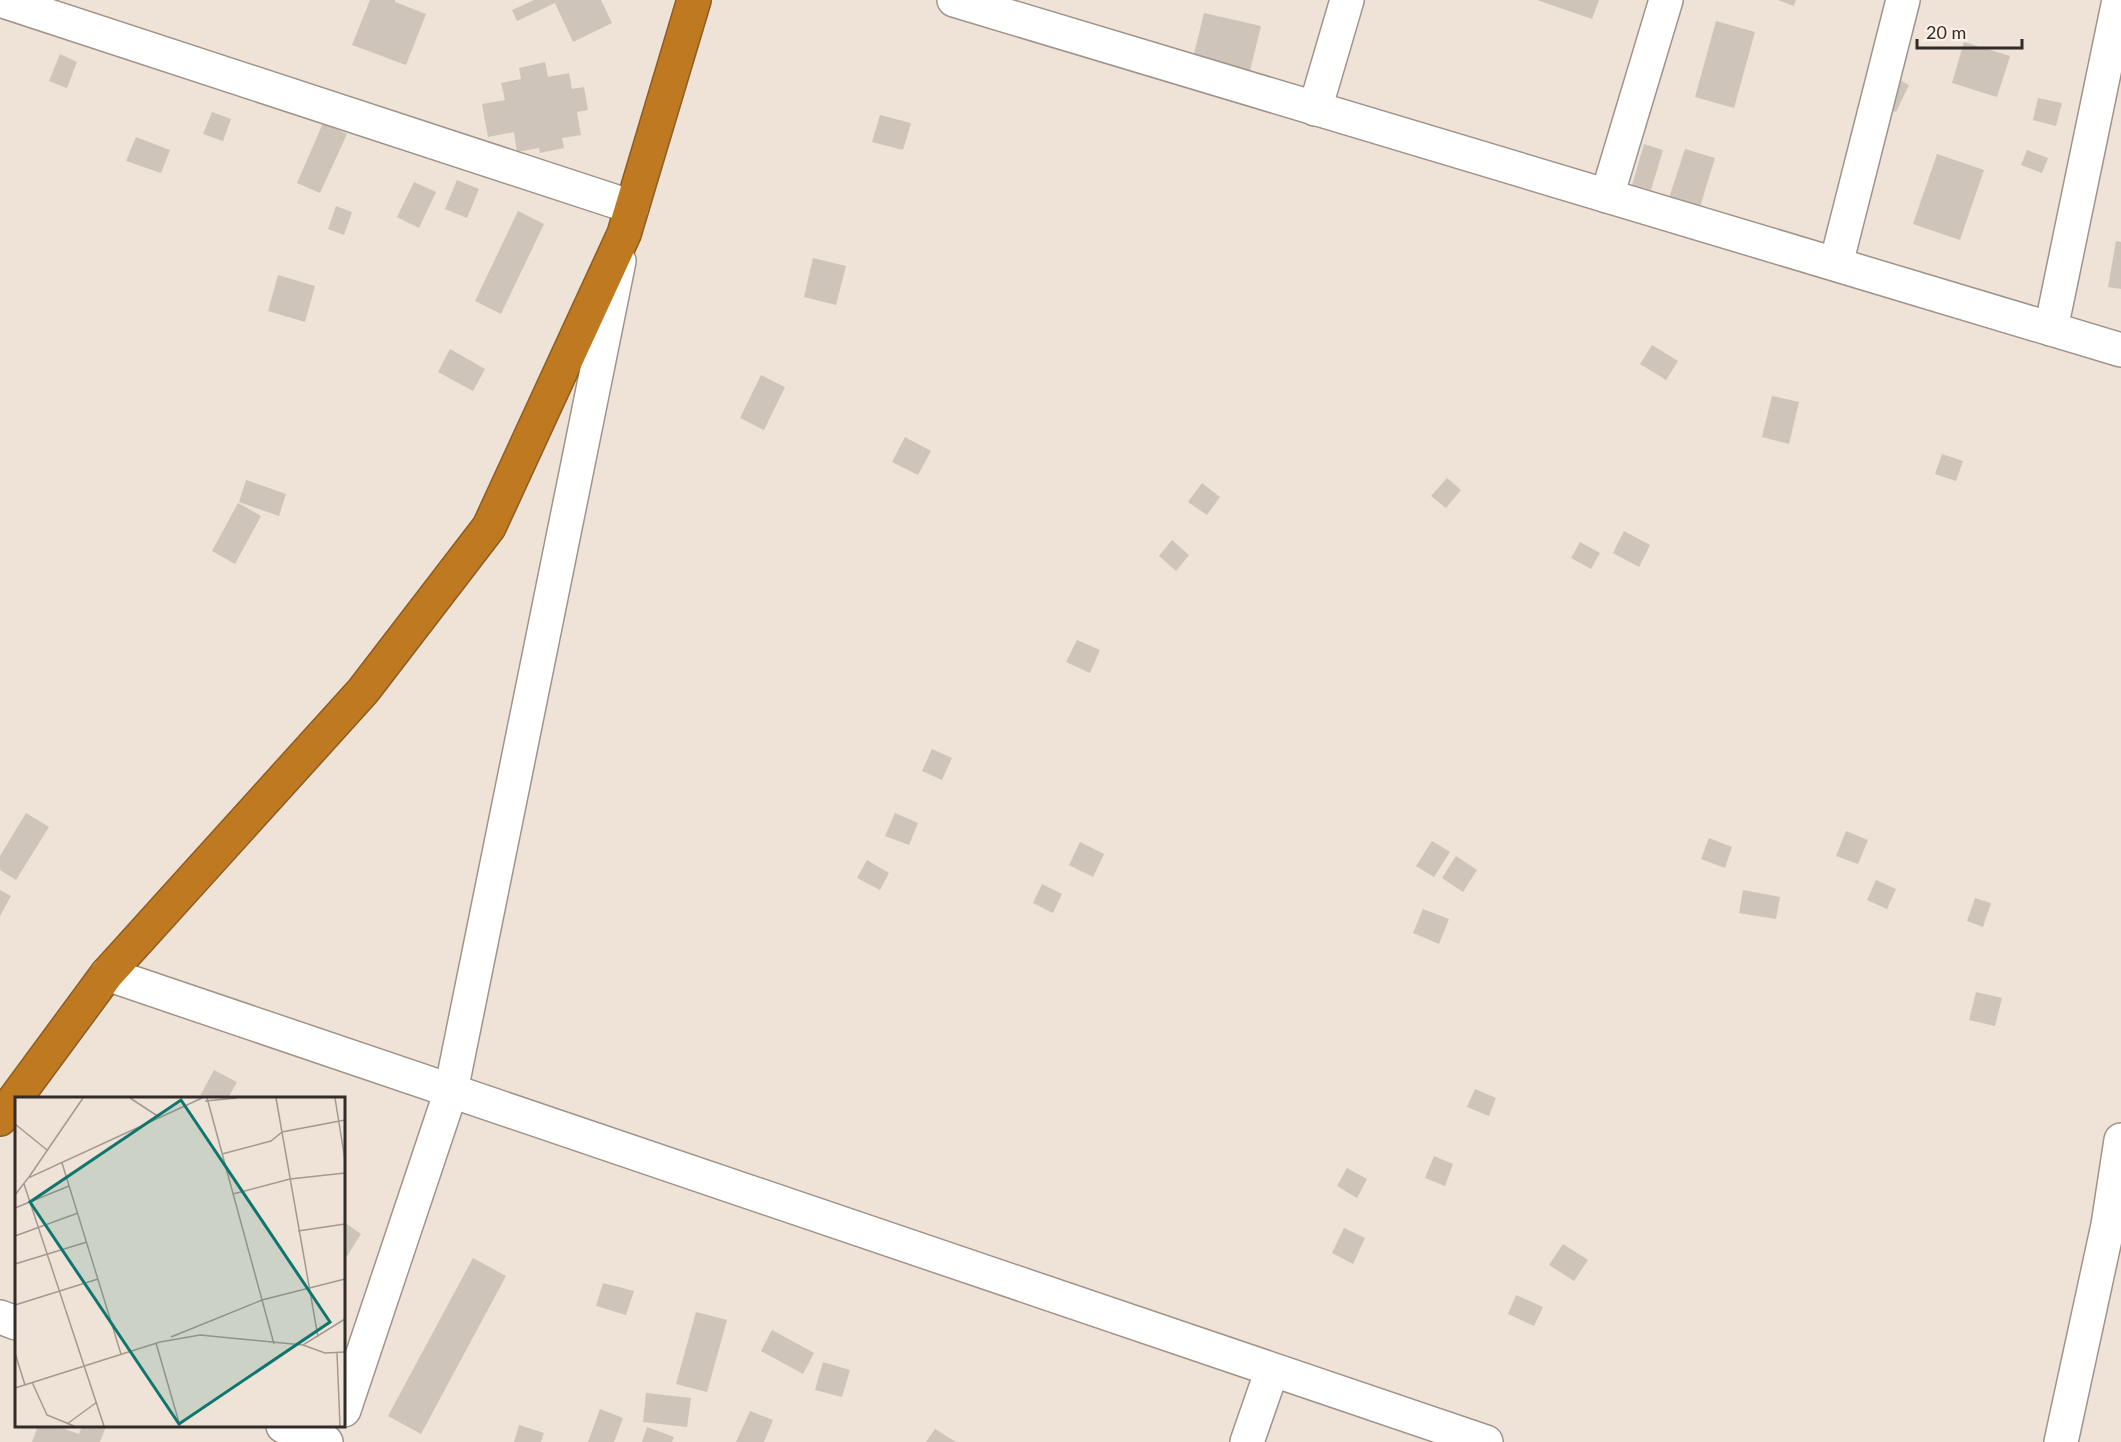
<svg xmlns="http://www.w3.org/2000/svg" width="2121" height="1442" font-family="Lato,sans-serif">
<rect width="100%" height="100%" fill="#efe2d7"/>
<g fill="#cfc4b9">
<path d="M370 0H395V2L426 14 406 65 352 45Z"/>
<path d="M534 0H601L612 23 573 42 555 3 517 21 512 10Z"/>
<path d="M1537 0H1599L1592 19Z"/>
<path d="M1778 0H1796L1794 6Z"/>
<path d="M1204 13 1261 26 1248 79 1191 66Z"/>
<path d="M1716 21 1755 32 1734 108 1695 97Z"/>
<path d="M1964 42 2010 56 1997 97 1952 83Z"/>
<path d="M60 54 77 62 67 88 49 81Z"/>
<path d="M545 62 548 77 569 73 572 89 584 87 588 110 577 112 581 135 562 138 564 148 540 153 539 148 517 152 514 132 488 137 482 104 505 100 501 83 521 79 519 68Z"/>
<path d="M1892 76 1909 85 1896 112 1878 103Z"/>
<path d="M2038 98 2062 103 2056 126 2033 120Z"/>
<path d="M212 112 231 119 223 141 203 134Z"/>
<path d="M880 115 911 123 903 150 872 142Z"/>
<path d="M323 123 347 134 320 193 297 183Z"/>
<path d="M136 137 170 150 161 173 126 161Z"/>
<path d="M1644 144 1663 150 1651 190 1632 185Z"/>
<path d="M1685 149 1715 158 1699 210 1668 201Z"/>
<path d="M2027 150 2048 158 2042 173 2021 165Z"/>
<path d="M1937 154 1984 170 1960 240 1913 224Z"/>
<path d="M457 180 479 189 467 218 445 209Z"/>
<path d="M414 182 436 192 419 228 397 217Z"/>
<path d="M336 206 352 212 344 235 328 229Z"/>
<path d="M518 211 544 224 501 314 475 301Z"/>
<path d="M2116 241 2121 242V289L2108 287Z"/>
<path d="M813 258 846 266 836 305 804 297Z"/>
<path d="M278 275 315 286 305 322 268 311Z"/>
<path d="M1652 345 1678 361 1666 380 1640 364Z"/>
<path d="M450 349 485 369 473 391 438 372Z"/>
<path d="M761 375 785 387 764 430 740 418Z"/>
<path d="M1772 396 1799 402 1789 444 1762 437Z"/>
<path d="M905 437 931 451 918 475 892 462Z"/>
<path d="M1942 454 1963 461 1956 481 1935 474Z"/>
<path d="M1447 478 1461 490 1446 508 1431 496Z"/>
<path d="M246 480 286 494 279 516 239 502Z"/>
<path d="M1202 483 1220 497 1207 515 1188 502Z"/>
<path d="M238 503 261 516 235 564 212 551Z"/>
<path d="M1624 531 1650 545 1639 567 1613 553Z"/>
<path d="M1172 540 1189 555 1176 571 1159 556Z"/>
<path d="M1580 542 1600 553 1591 569 1571 558Z"/>
<path d="M1077 640 1100 650 1090 673 1066 662Z"/>
<path d="M932 749 952 758 942 780 922 771Z"/>
<path d="M26 813 49 827 16 880 0 870V856Z"/>
<path d="M895 813 918 823 909 845 885 836Z"/>
<path d="M1846 831 1868 840 1858 864 1836 856Z"/>
<path d="M1709 838 1732 847 1725 868 1701 859Z"/>
<path d="M1432 841 1450 852 1434 877 1416 866Z"/>
<path d="M1080 842 1104 854 1093 877 1069 865Z"/>
<path d="M1456 856 1477 870 1463 892 1442 878Z"/>
<path d="M867 860 889 873 880 890 857 878Z"/>
<path d="M1876 880 1896 889 1887 909 1867 900Z"/>
<path d="M1042 884 1062 894 1053 913 1033 903Z"/>
<path d="M0 890 11 896 0 916Z"/>
<path d="M1743 890 1780 897 1776 919 1739 913Z"/>
<path d="M1975 898 1991 903 1983 927 1967 921Z"/>
<path d="M1423 909 1449 919 1439 944 1413 933Z"/>
<path d="M1976 992 2002 998 1995 1026 1969 1020Z"/>
<path d="M214 1070 237 1082 228 1098H199Z"/>
<path d="M1475 1089 1496 1098 1489 1116 1467 1107Z"/>
<path d="M1434 1156 1453 1164 1445 1186 1425 1178Z"/>
<path d="M1347 1168 1367 1179 1357 1198 1337 1186Z"/>
<path d="M344 1222 361 1234 344 1261Z"/>
<path d="M1344 1228 1365 1238 1353 1264 1332 1253Z"/>
<path d="M1563 1244 1588 1260 1574 1281 1549 1265Z"/>
<path d="M473 1258 506 1276 421 1434 388 1416Z"/>
<path d="M603 1283 634 1291 626 1315 596 1306Z"/>
<path d="M1516 1295 1543 1307 1534 1326 1508 1314Z"/>
<path d="M696 1312 727 1320 707 1392 676 1384Z"/>
<path d="M772 1330 814 1353 803 1374 761 1351Z"/>
<path d="M823 1362 850 1370 842 1397 815 1390Z"/>
<path d="M646 1393 691 1398 687 1427 643 1422Z"/>
<path d="M600 1409 623 1418 614 1442H588Z"/>
<path d="M750 1411 773 1420 764 1442H736Z"/>
<path d="M519 1425 544 1433 541 1442H514Z"/>
<path d="M38 1426H56L79 1434 82 1426H106L100 1442H32Z"/>
<path d="M647 1427 674 1437 672 1442H642Z"/>
<path d="M935 1429 956 1442H926Z"/>
</g>
<g fill="none" stroke-linecap="round" stroke-linejoin="round">
<g stroke="#a0948a" stroke-width="36">
<g id="minor">
<path d="M0 0 632 207"/>
<path d="M954 0 2121 350"/>
<path d="M1315 109 1347 0"/>
<path d="M1607 196 1666 0"/>
<path d="M1836 264 1903 0"/>
<path d="M2051 329 2119 0"/>
<path d="M107 974 1486 1442"/>
<path d="M0 1317 16 1323"/>
<path d="M344 1410 451 1091 619 261"/>
<path d="M283 1426 326 1442"/>
<path d="M1247 1442 1272 1370"/>
<path d="M2061 1442 2108 1225 2121 1140"/>
</g>
</g>
<g stroke="#8d5e23" stroke-width="36">
<path id="highway" d="M0 1119 107 974 363 691 489 527 624 234 694 0"/>
</g>
<use href="#minor" stroke="#fff" stroke-width="33"/>
<use href="#highway" stroke="#bf7920" stroke-width="33"/>
</g>
<g transform="translate(15 1097)">
<rect width="330" height="330" fill="#efe2d7"/>
<path fill="none" stroke="#a39991" stroke-width="1.5" d="M115 1 144 20M192 1 259 247M261 1 303 240M320 1 330 63M190 4 222 1M0 27 32 53M207 57 256 44 267 35 330 23M47 66 106 257M14 80 68 1M9 87 89 329M218 97 275 82 330 76M0 98 13 81 187 1M0 111 54 89M283 134 330 127M0 139 63 116M0 167 72 145M0 208 83 182M156 240 247 203 330 182M141 246 165 329M288 248 310 256 330 255M0 256 10 288M322 256 325 329M17 285 32 318 59 329M0 291 145 245 185 238 288 248 330 222M52 327 82 305"/>
<path fill="#0f766e" fill-opacity="0.15" stroke="#0f766e" stroke-width="3" d="M166 3 315 225 164 327 15 105Z"/>
<rect width="330" height="330" fill="none" stroke="#312c28" stroke-width="3"/>
</g>
<path d="M1917 39v9h105v-9" fill="none" stroke="#312c28" stroke-width="3"/>
<text x="1926" y="39" font-size="18" fill="#312c28" stroke="#fcefe5" stroke-width="4.5" paint-order="stroke">20 m</text>
</svg>
